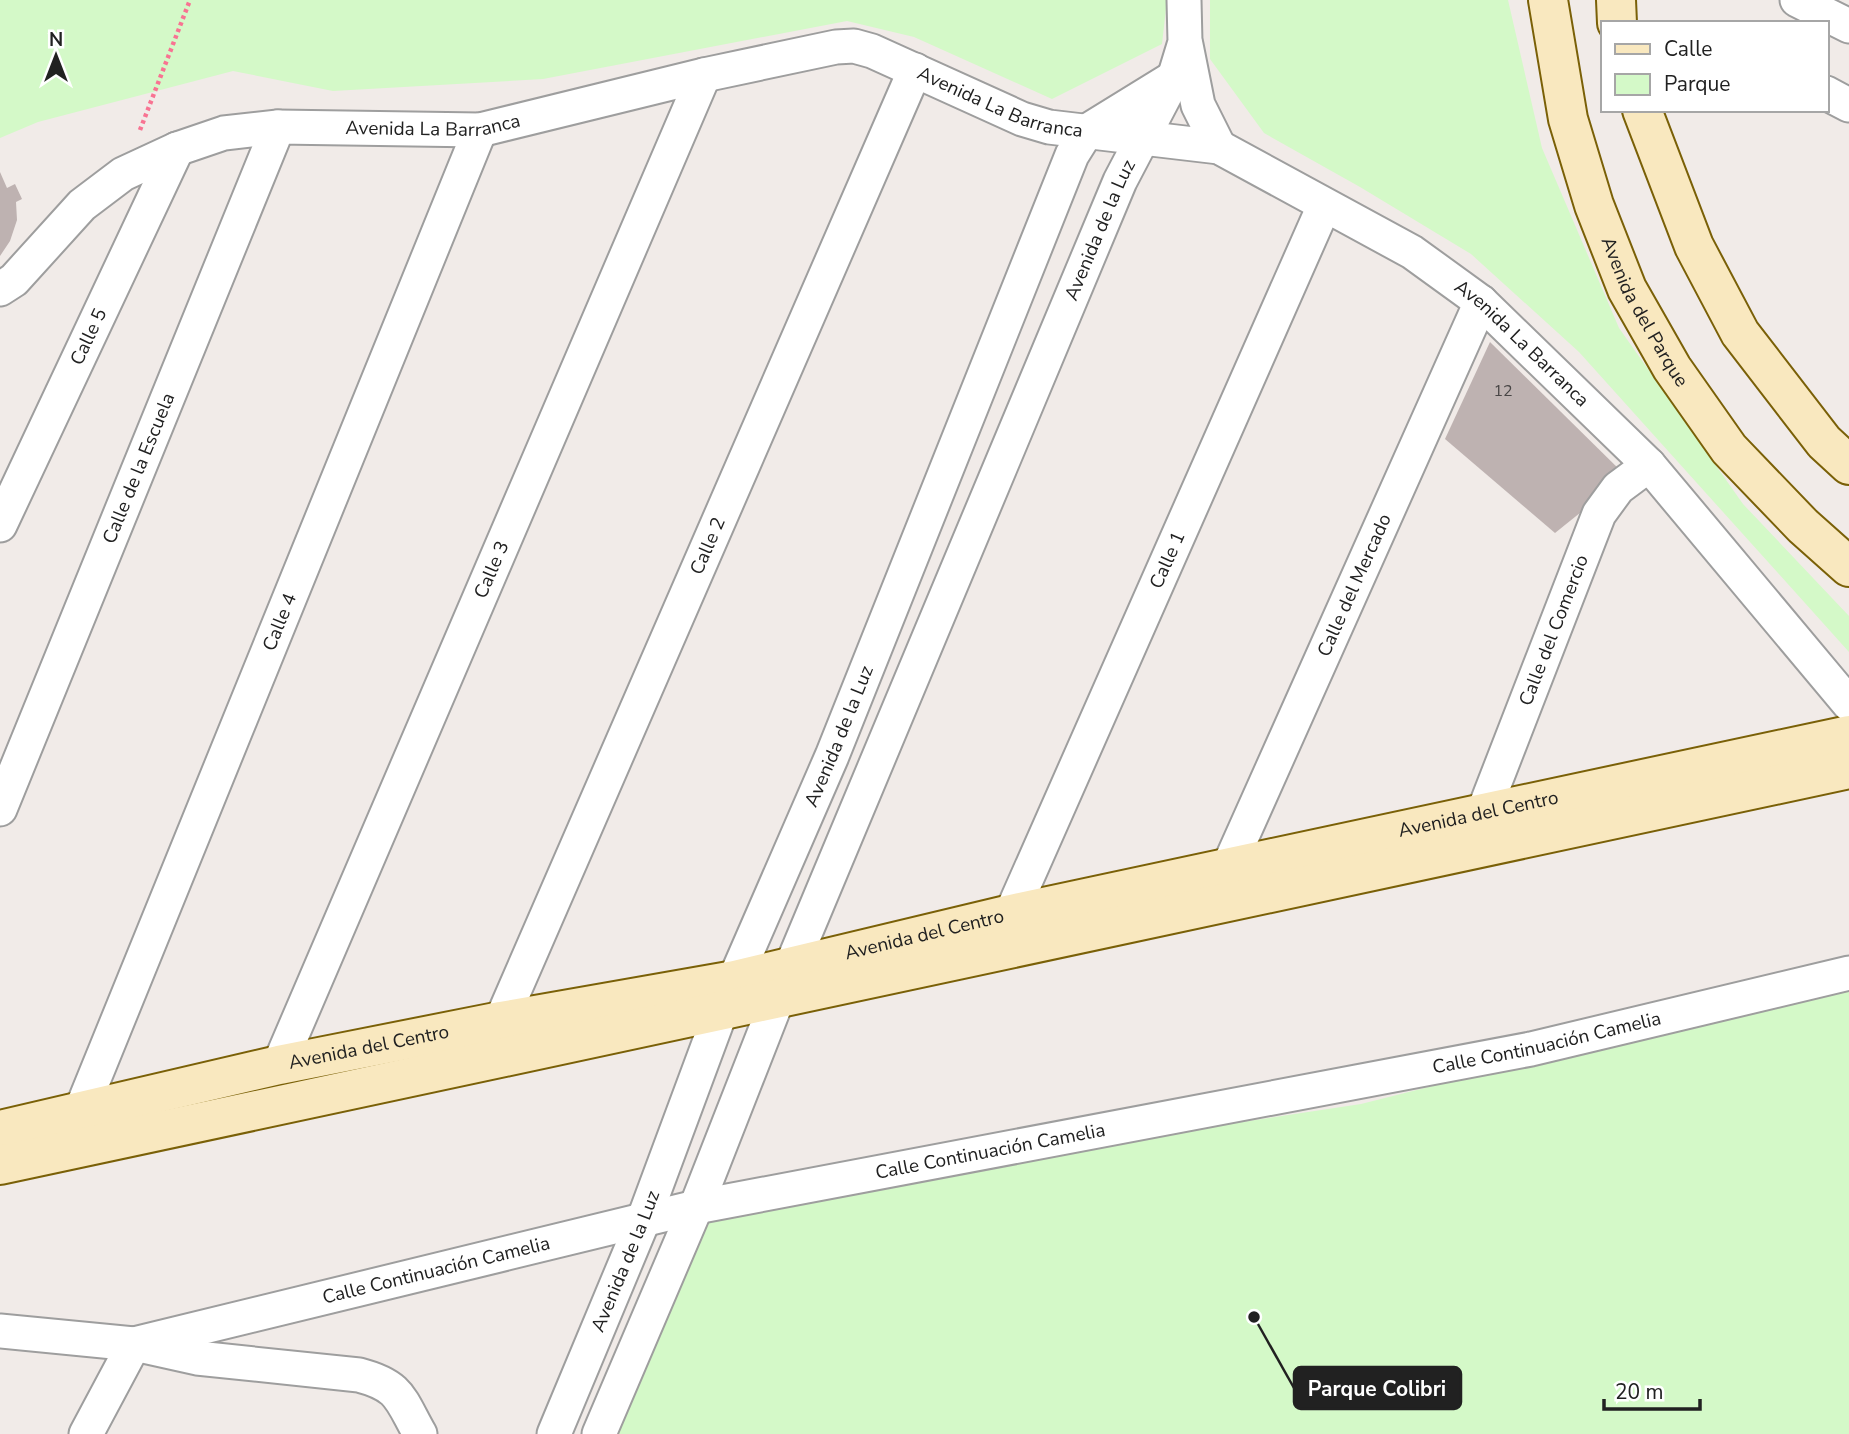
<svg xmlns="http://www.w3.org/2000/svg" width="1849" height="1434" font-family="'Nunito Sans',sans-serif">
<rect width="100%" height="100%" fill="#f1ebe8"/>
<g fill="#d4f9c8">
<path d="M0 0H1167L1162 44 1052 99 914 37 847 21 543 79 333 91 233 71 38 122 0 138Z"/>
<path d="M1210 0H1508L1542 148 1619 328 1743 504 1849 616V652L1579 352 1471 254 1360 187 1264 133 1210 59Z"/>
<path d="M1849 981V1434H602L716 1201 1361 1104Z"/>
</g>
<g fill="#beb2b1">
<path d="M0 172 7 188 15 184 22 199 16 202 17 220 10 241 0 256Z"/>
<path d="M1490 342 1626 476 1555 533 1445 439Z"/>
</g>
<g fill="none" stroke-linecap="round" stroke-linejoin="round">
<g stroke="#9e9e9e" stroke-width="37">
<g id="street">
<path d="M1797 0 1849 26"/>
<path d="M1186 45 1198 105 1219 147"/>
<path d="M1826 93 1849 105"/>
<path id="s1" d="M0 289 14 280 82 205 123 174 177 149 224 133 278 127 480 130 704 75 836 47 854 46 872 51 1022 119 1049 127 1219 147 1412 252 1481 302 1649 465 1849 704"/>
<path id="s2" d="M0 525 177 149"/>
<path id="s3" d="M0 809 278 127"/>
<path id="s4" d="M1483 813 1599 514 1618 488 1649 465"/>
<path id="s5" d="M1227 870 1481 302"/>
<path id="s6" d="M1011 914 1324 206"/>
<path id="s7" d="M501 1021 915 70"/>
<path id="s8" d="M279 1065 704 75"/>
<path id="s9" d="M80 1113 480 130"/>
<path d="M0 1331 134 1344 197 1358 359 1375C401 1386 400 1399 420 1434"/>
<path id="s10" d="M86 1434 134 1344 696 1207 1531 1049 1849 973"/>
<path id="s11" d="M554 1434 643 1221 721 1011 832 756 1072 155 1087 131 1173 78"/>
<path id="s12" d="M599 1434 696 1207 778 998 1120 181 1174 78 1185 42 1184 0"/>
</g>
</g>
<g stroke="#7a6007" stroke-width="42">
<g id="secondary">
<path id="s13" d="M1548 0 1568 119 1594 205 1627 289 1672 368 1729 449 1803 526 1849 567"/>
<path d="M1616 0 1617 23"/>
<path d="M1642 110 1694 246 1740 333 1824 442 1849 465"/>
<path id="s14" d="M0 1130 279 1065 501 1021 735 980 1011 914 1849 735"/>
<path d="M0 1165 1849 769"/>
</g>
</g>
<path stroke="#f87392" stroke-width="4.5" stroke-dasharray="3.5 3.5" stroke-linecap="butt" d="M140 130 190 0"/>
<use href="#street" stroke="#fff" stroke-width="33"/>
<use href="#secondary" stroke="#f9e8bf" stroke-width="38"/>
</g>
<g text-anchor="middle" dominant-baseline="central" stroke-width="7" stroke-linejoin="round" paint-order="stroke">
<g font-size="16" fill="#484545">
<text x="1503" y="391">12</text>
</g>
<g font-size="19" fill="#212121" stroke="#fff">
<text stroke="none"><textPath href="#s1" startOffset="1076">Avenida La Barranca</textPath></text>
<text stroke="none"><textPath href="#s1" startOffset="488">Avenida La Barranca</textPath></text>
<text stroke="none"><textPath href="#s12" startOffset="1304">Avenida de la Luz</textPath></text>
<text stroke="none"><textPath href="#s13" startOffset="329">Avenida del Parque</textPath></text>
<text stroke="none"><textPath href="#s2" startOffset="208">Calle 5</textPath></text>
<text stroke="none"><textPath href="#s1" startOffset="1664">Avenida La Barranca</textPath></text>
<text stroke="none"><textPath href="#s3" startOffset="368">Calle de la Escuela</textPath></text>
<text stroke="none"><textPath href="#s7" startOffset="518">Calle 2</textPath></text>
<text stroke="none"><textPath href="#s6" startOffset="387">Calle 1</textPath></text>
<text stroke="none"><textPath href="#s8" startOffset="539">Calle 3</textPath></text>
<text stroke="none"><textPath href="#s5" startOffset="312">Calle del Mercado</textPath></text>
<text stroke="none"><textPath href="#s9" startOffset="530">Calle 4</textPath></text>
<text stroke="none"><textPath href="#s4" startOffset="196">Calle del Comercio</textPath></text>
<text stroke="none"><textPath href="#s11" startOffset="754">Avenida de la Luz</textPath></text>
<text stroke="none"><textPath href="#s14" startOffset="1512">Avenida del Centro</textPath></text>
<text stroke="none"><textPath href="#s14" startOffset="945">Avenida del Centro</textPath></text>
<text stroke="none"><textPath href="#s10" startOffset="1547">Calle Continuación Camelia</textPath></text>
<text stroke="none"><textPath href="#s14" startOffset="378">Avenida del Centro</textPath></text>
<text stroke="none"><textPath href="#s10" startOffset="980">Calle Continuación Camelia</textPath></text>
<text stroke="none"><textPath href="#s11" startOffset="187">Avenida de la Luz</textPath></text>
<text stroke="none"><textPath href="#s10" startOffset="413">Calle Continuación Camelia</textPath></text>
</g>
</g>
<path fill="none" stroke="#212121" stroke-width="2.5" d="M1254 1317L1294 1388"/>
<circle fill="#212121" stroke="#fff" stroke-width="2.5" cx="1254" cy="1317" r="7"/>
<rect fill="#212121" stroke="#212121" stroke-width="2.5" x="1294" y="1367" width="167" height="42" rx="7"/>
<g font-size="21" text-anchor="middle" font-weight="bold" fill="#fff">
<text x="1377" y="1396">Parque Colibri</text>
</g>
<rect x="1601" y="21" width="228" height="91" fill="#ffffff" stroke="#a6a6a6" stroke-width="2"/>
<rect x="1615" y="44" width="35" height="10" fill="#f9e8bf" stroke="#a6a6a6" stroke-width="2"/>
<text x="1664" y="56" font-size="21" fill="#212121">Calle</text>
<rect x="1615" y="74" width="35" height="21" fill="#d4f9c8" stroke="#a6a6a6" stroke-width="2"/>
<text x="1664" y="91" font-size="21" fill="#212121">Parque</text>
<g transform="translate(56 56)" stroke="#ffffff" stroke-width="5" paint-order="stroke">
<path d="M0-5L12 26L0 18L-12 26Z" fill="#212121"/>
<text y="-10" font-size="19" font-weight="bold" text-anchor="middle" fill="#212121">N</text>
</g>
<path d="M1604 1399v10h96v-10" fill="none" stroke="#212121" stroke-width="3.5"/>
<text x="1615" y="1399" font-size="21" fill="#212121" stroke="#ffffff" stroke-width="5" paint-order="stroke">20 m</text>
</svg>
